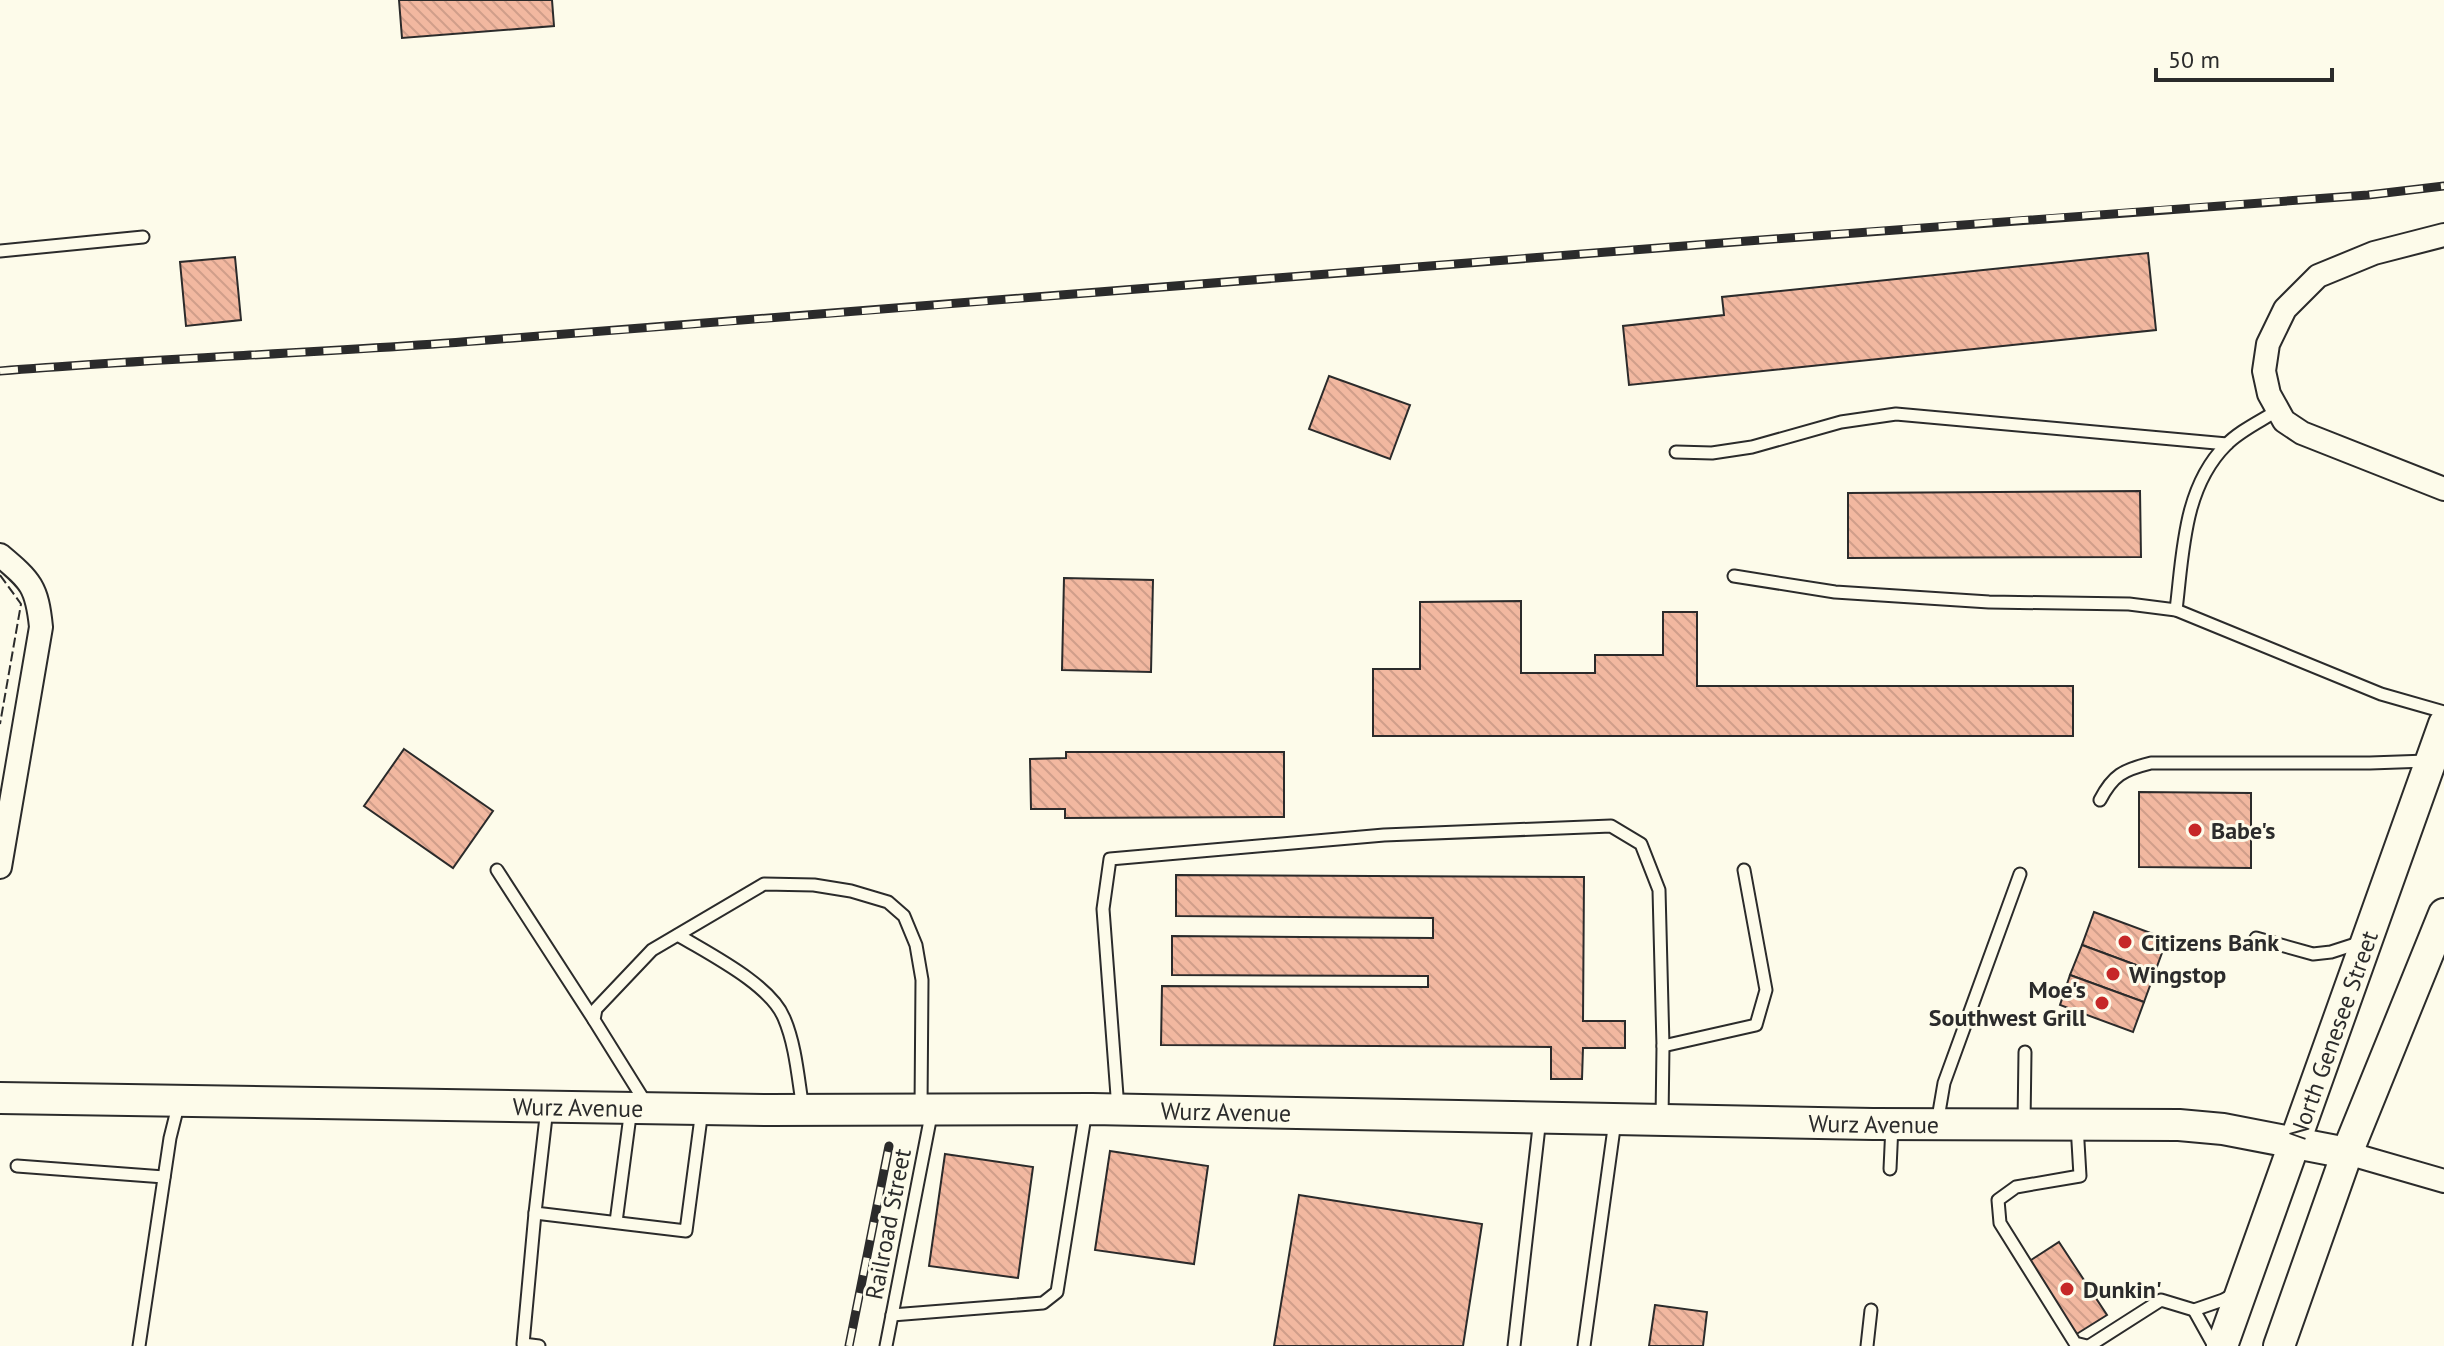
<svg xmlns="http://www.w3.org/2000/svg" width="2444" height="1346" font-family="'PT Sans',sans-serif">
<defs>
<pattern id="building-back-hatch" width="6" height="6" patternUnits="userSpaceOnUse" patternTransform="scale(2)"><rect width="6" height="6" fill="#f2b8a0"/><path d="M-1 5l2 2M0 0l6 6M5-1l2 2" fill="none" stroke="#d09e8a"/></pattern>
</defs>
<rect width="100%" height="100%" fill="#fdfbea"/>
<g fill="url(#building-back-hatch)" stroke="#2b2b2b" stroke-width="2">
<path d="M399 0H552L554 26 402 38Z"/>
<path d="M2148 253 2156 330 1629 385 1623 326 1724 315 1722 297Z"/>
<path d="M235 257 241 320 186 326 180 262Z"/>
<path d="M1329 376 1410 405 1390 459 1309 429Z"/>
<path d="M2140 491 2141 557 1848 558V493Z"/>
<path d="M1064 578 1153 580 1151 672 1062 670Z"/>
<path d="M1521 601V673H1595V655H1663V612H1697V686H2073V736H1373V669H1420V602Z"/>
<path d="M404 749 493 811 453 868 364 806Z"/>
<path d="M1066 752H1284V817L1065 818V809H1031L1030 759 1066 758Z"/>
<path d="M2139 792 2251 793V868L2139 867Z"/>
<path d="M1176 875 1584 877 1583 1021H1625V1048H1583L1582 1079H1551V1047L1161 1045 1162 986 1428 987V976L1172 975V936L1433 938V918L1176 916Z"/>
<path d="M2094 912 2167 939 2155 972 2082 945Z"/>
<path d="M2082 945 2155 972 2144 1002 2070 975Z"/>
<path d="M2070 975 2144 1002 2133 1032 2060 1005Z"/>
<path d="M1110 1151 1208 1166 1194 1264 1095 1250Z"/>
<path d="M945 1154 1033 1167 1018 1278 929 1266Z"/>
<path d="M1299 1195 1482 1224 1463 1346H1274Z"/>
<path d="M2059 1242 2107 1315 2075 1335 2028 1262Z"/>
<path d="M1655 1305 1707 1312 1703 1346H1649Z"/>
</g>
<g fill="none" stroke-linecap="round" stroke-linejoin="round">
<g stroke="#2b2b2b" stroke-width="15">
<g id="lane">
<path d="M0 251 143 237"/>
<path d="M1676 452 1712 453 1752 447 1841 422 1896 414 2227 444"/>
<path d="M1734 576 1835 592 1989 602 2129 604 2176 610 2381 694 2444 712"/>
<path d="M2176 610C2183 554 2183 488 2226 445 2239 431 2261 421 2278 410"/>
<path d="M2100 800C2113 775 2123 770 2151 763H2370L2427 761"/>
<path d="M497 870 594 1020"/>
<path d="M678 935C709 954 770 984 784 1018 796 1046 798 1079 803 1109"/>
<path d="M2256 938 2313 954 2331 952 2362 942"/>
<path d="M1663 1046 1756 1025 1766 990 1744 870"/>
<path d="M647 1105 594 1020 596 1009 652 950 764 884 814 885 851 891 888 902 904 916 916 945 922 980 921 1109"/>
<path d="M547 1108 535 1213 686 1231 702 1110"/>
<path d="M1118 1109 1103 909 1110 859 1384 835 1611 826 1641 844 1659 890 1663 1046 1662 1120"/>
<path d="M1937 1124 1944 1083 2020 874"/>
<path d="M2024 1124 2025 1052"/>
<path d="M2077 1125 2080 1176 2016 1187 1998 1200 2000 1223 2075 1343 2087 1346"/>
<path d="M17 1166 164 1177"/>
<path d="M1890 1169 1892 1125"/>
<path d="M535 1213 523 1344 539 1346"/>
<path d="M616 1222 631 1108"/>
<path d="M2194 1310 2214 1346"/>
<path d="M892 1315 1043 1303 1057 1292 1086 1110"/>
<path d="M139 1346 170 1138 179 1102"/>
<path d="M886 1346 932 1110"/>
<path d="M1514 1346 1540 1118"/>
<path d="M1584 1346 1615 1121"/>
<path d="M1867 1346 1871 1310"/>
<path d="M2089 1346 2161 1300 2194 1310 2223 1300 2234 1294"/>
</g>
</g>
<g stroke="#2b2b2b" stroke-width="26">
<g id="street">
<path d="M2444 235 2374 253 2318 276 2285 309 2268 344 2264 371 2269 394 2284 421 2302 433 2444 489"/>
<path d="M0 555C31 581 37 587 41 627L0 867"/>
<path d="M2347 1153 2444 1181"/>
</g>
</g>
<g stroke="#2b2b2b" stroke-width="34">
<g id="secondary">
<path id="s1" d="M0 1098 769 1110 1092 1109 1873 1124 2179 1125 2223 1129 2347 1153"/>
<path id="s2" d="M2222 1346 2444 724"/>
<path d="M2279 1346 2347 1153 2444 914"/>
</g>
</g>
<use href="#lane" stroke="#fdfbea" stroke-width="11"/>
<use href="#street" stroke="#fdfbea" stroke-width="22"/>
<use href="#secondary" stroke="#fdfbea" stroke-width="30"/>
<g stroke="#2b2b2b" stroke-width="9">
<g id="rail">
<path d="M0 371C163 358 326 353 488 340 1115 292 1741 239 2368 195L2444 186"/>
<path d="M849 1346 889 1146"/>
</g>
</g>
<use href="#rail" stroke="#fdfbea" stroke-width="6" stroke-dasharray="18" stroke-linecap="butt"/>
<path stroke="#2b2b2b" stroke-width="2" stroke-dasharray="10 4" stroke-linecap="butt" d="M0 575 21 604 0 724"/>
</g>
<g fill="#c62828" stroke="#fdfbea" stroke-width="3">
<circle cx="2195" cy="830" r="8"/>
<circle cx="2125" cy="942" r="8"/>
<circle cx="2113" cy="974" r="8"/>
<circle cx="2102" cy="1003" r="8"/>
<circle cx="2067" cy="1289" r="8"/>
</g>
<g text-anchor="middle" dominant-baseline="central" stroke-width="6" stroke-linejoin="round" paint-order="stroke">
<g font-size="24" font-weight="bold" fill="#2b2b2b" stroke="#fdfbea" text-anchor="start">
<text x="2211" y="830">Babe's</text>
<text x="2141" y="942">Citizens Bank</text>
<text x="2129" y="974">Wingstop</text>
<text x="2086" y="989" text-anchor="end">Moe's<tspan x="2086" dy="28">Southwest Grill</tspan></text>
<text x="2083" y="1289">Dunkin'</text>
</g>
<g font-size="24" fill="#2b2b2b" stroke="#fdfbea">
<text stroke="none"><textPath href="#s2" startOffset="330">North Genesee Street</textPath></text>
<text stroke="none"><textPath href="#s1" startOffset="578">Wurz Avenue</textPath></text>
<text stroke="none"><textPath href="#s1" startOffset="1226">Wurz Avenue</textPath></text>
<text stroke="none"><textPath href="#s1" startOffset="1874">Wurz Avenue</textPath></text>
<text transform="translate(888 1224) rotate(-79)">Railroad Street</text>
</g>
</g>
<path d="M2156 68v12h176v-12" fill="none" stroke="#2b2b2b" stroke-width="4"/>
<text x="2168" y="68" font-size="24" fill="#2b2b2b" stroke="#fdfbea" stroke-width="6" paint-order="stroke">50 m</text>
</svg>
